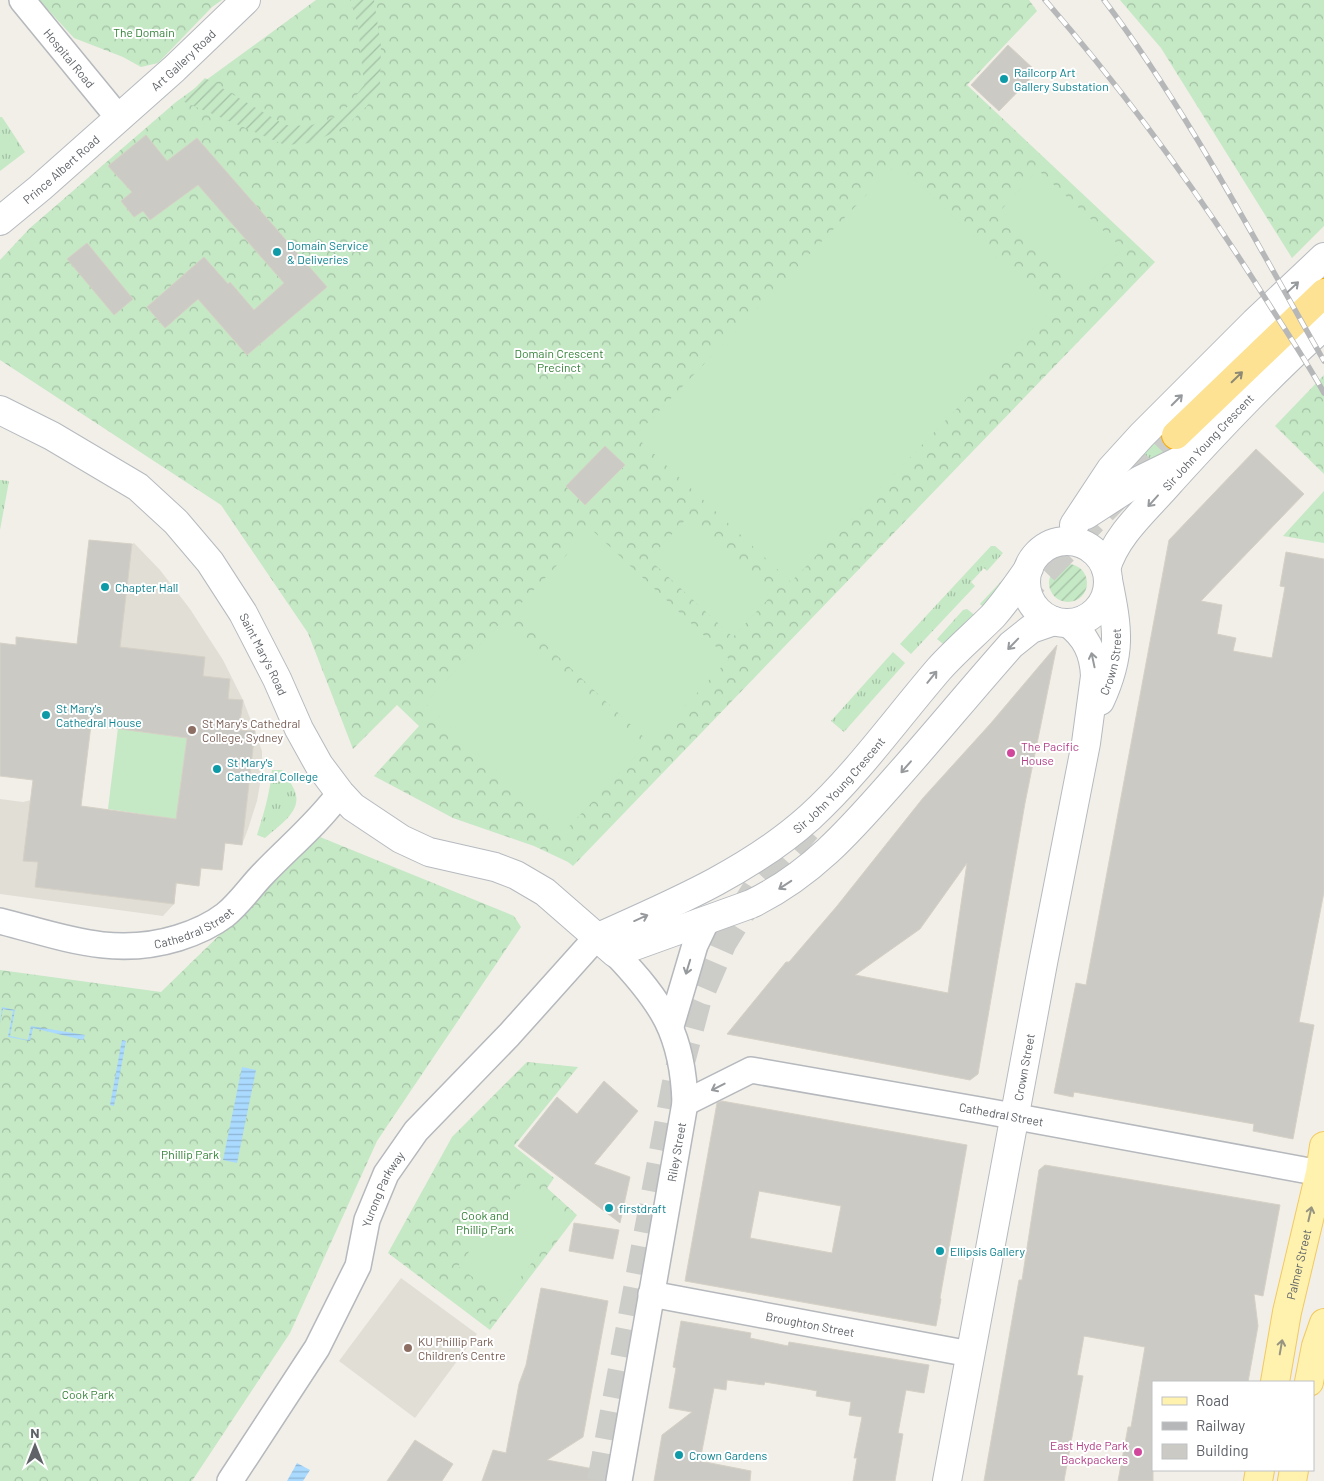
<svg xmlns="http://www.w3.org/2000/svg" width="1324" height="1481" font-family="Barlow,sans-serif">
<defs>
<pattern id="grass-tufts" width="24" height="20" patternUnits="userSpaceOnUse" patternTransform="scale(1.25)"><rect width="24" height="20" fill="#c5e8c5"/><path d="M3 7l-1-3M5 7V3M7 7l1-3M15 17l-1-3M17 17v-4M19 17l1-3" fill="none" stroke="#a3c0a4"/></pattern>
<pattern id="forest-crowns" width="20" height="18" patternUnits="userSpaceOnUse" patternTransform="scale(1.25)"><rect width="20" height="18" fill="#c5e8c5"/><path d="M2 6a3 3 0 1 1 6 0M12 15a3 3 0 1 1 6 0" fill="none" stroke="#a3c0a4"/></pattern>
<pattern id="garden-furrows" width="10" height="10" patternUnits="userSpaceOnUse" patternTransform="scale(1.25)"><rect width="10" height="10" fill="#c5e8c5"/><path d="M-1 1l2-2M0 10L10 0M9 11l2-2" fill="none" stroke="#a3c0a4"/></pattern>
<pattern id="water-rules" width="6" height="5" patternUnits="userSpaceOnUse" patternTransform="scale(1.25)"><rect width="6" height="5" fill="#aadaff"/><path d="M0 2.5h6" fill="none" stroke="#8eb4d2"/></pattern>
</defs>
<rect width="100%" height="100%" fill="#f1efe8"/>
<g fill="#e1ded6">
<path d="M134 543 160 570 190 609 223 660 243 700 255 731 262 751V773L257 801 248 829 242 845 225 843 222 870 201 868 199 886 177 883 174 904 163 916 0 894V799L23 802 31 800 176 819 119 648 132 544Z"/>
<path d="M401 1278 477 1334 415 1418 339 1361Z"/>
</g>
<g fill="url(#grass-tufts)">
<path d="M0 117H2L25 152 0 171Z"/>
<path d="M1166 425 1184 444 1142 474 1129 460Z"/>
<path d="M0 480 9 481 0 530Z"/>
<path d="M991 546H995L1003 553 987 571 984 568 971 582 975 586 911 654 900 644Z"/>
<path d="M1006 576 1007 577 985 609 980 604Z"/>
<path d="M967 609 977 617 947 643 943 644 937 639 963 610Z"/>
<path d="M893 652 905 663 844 732 831 721Z"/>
<path d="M272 770H282C287 778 294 786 296 795 300 813 277 827 265 838L257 835C264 813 270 793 272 770Z"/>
</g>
<g fill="url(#forest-crowns)">
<path d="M39 0H222L212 7 158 63 141 67 123 57 74 38Z"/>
<path d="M316 0H1029L1037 11 967 85 1155 262 573 866 568 862 534 846 453 818 374 776 419 726 397 705 353 749 308 633 221 505 0 360V260L30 228 176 102Z"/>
<path d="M1120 0H1324V226L1292 258 1161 48Z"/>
<path d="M1324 375V474L1275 426Z"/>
<path d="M1324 491V543L1283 536Z"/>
<path d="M320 837 514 916 521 927 377 1141 290 1333 192 1481H0V970L161 992Z"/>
<path d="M527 1062 578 1067 514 1146 554 1178 547 1188 577 1215 490 1330 388 1253 452 1137Z"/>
</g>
<g fill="url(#garden-furrows)">
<path d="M350 0H374L381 46 380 84 367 106 348 124 335 132 310 143 285 145 182 101 205 78 285 125 309 126 341 115 364 85 358 25Z"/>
<circle cx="1068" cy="583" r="19"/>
</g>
<g fill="#c5e8c5">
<path d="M897 163 1051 310 791 582 635 436Z"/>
<path d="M1038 170 1122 248 1085 288 1001 210Z"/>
<path d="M686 519 770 597 733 637 649 559Z"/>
<path d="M591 529 729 659 650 743 512 613Z"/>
<path d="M504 619 642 749 563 833 425 703Z"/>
<path d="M118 728 187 738 176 819 108 809Z"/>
<path d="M522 1183 567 1217 503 1300 458 1266Z"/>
</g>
<g fill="url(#water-rules)">
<path d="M2 1007 15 1010 10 1036 28 1040 31 1026 85 1035 83 1040 33 1028 30 1041 8 1037 13 1011 3 1009 0 1024Z"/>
<path d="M122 1040 126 1041 114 1106 110 1105Z"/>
<path d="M242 1067 256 1070 237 1163 223 1160Z"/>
<path d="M297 1463 310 1470 303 1481H287Z"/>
</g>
<g fill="#cccac5" stroke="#d6d1c6" fill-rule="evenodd">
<path d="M1008 45 1037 72 999 111 971 85Z"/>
<path d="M146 135 167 161 197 138 327 287 247 355 198 299 165 328 147 307 204 257 228 284 230 282 254 310 284 283 198 185 150 220 143 211 134 217 121 201 132 192 108 166Z"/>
<path d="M87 243 133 299 114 315 67 259Z"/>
<path d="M605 446 625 465 585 505 566 486Z"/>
<path d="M1256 449 1304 494 1201 601 1222 605 1217 634 1236 638 1233 651 1272 658 1285 587 1280 586 1286 552 1324 559V892L1299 1022 1314 1025 1293 1139 1253 1131 1254 1124 1074 1092 1073 1097 1054 1093 1076 983 1086 985 1169 540Z"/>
<path d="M89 540 132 544 120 647 205 657 203 676 230 679 228 699 243 700 239 730 255 731 242 845 225 843 222 870 201 868 199 886 176 883 174 904 35 887 38 862 23 861 33 780 0 776V643L16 645V637L77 644ZM91 725 187 738 176 819 81 806Z"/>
<path d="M1057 645 1025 803 978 1074 970 1080 727 1034 786 962H789L837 906 923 798 991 723ZM967 863 948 993 855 975 920 929Z"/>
<path d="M604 1081 638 1111 594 1164 630 1177 620 1223 518 1146 557 1097 577 1114Z"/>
<path d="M722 1101 967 1145 940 1298 941 1299 936 1326 685 1281 717 1103ZM759 1191 841 1206 832 1253 750 1238Z"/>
<path d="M1045 1165 1280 1205 1263 1296 1254 1294 1258 1326 1248 1382H1153V1481H1118L1128 1427H1131L1145 1347 1084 1336 1077 1375 1083 1376 1064 1481H984L1019 1280H1022L1039 1170Z"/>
<path d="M574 1223 619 1230 613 1259 569 1251Z"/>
<path d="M541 1288 608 1301 583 1437 547 1460 604 1471 603 1481H482L493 1450 506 1453 519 1384 526 1365Z"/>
<path d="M681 1321 751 1333 750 1338 788 1346 789 1342 929 1365 924 1393 906 1390 898 1433 903 1434 895 1481H853L857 1458H854L862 1417 849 1415 851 1402 816 1396 817 1391 807 1389 765 1382 764 1385 727 1380 726 1390 714 1388 700 1461 751 1471 750 1481H654L662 1435 692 1412 669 1408 676 1368 673 1367Z"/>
<path d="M415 1440 453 1464 442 1481H387Z"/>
</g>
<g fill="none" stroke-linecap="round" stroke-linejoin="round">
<g stroke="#ccccc8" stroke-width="28" stroke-dasharray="28 14" stroke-linecap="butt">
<path d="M1015 601 1176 435"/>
<path d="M601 1481 677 1077 697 1002 723 942 763 878 807 829"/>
</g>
<g stroke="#b5b8bc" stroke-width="28">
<g id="street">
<path id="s1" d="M22 0 118 117"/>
<path id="s2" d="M0 921C63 937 113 958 178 938 194 933 212 925 225 915 240 903 251 886 264 873 289 847 318 823 340 793"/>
<path d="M615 953C662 1002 683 1034 685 1103L619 1481"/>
<path d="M671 1026 695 945 706 922"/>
<path id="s3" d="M685 1103 751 1070 980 1110 1320 1173"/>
<path id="s4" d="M651 1294 970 1354"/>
<path id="s5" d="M230 1481 317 1348 358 1266 367 1220 386 1174 416 1131 509 1035 596 938"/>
</g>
</g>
<g stroke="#b6babf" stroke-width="30">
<g id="secondary">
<path id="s6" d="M0 221 40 188 174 69 246 0"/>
<path id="s7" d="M0 410 52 436 138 487 176 522 210 562 243 613 277 679 299 729 319 765 340 793 353 807 401 839 429 852 495 867 516 875 545 892 615 953 751 904C813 874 852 828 896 778 935 734 972 689 1011 645L1031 629 1054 621"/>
<path d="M1086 515 1140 480 1187 457"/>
<path d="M1074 525 1111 469 1142 435 1255 322 1324 257"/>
<circle cx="1067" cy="582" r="41"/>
<path id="s8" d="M1106 569C1116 534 1148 508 1171 481 1220 427 1270 374 1324 326"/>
<path id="s9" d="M1100 701C1122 653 1118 630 1108 580"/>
<path id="s10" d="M596 938C670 905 749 872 810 817 858 773 896 719 939 669 956 650 975 634 993 616 1006 601 1018 584 1029 568"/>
<path id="s11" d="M947 1481 1043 963 1086 743 1095 676C1094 653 1086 636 1068 623"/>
</g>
</g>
<g stroke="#f2c960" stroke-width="30">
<g id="primary">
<path id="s12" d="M1275 1382 1287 1312 1320 1173 1324 1146"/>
<path d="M1309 1382 1316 1346 1324 1323"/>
<path d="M1258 1481 1260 1470"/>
<path d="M1292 1481 1294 1470"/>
</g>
</g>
<g stroke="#f9ab00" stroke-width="30">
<path id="highway" d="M1176 435 1324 293"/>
</g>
<use href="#street" stroke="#fff" stroke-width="25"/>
<use href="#secondary" stroke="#fff" stroke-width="28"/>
<use href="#primary" stroke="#fff2af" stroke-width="28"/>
<use href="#highway" stroke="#fde293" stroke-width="28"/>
<g stroke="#b6b7b8" stroke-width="5.5">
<g id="rail">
<path d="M1045 0C1129 97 1204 200 1272 309 1290 337 1308 364 1324 393"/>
<path d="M1104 0C1189 113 1254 239 1324 361"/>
</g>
</g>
<use href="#rail" stroke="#fff" stroke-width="4" stroke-dasharray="11" stroke-linecap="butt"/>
</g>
<defs><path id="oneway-shaft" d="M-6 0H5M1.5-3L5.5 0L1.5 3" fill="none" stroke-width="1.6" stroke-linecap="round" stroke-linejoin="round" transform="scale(1.25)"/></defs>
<g stroke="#979a9d">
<use href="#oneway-shaft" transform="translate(1293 287) rotate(-43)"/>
<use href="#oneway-shaft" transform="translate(1177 400) rotate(-45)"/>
<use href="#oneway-shaft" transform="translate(1153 501) rotate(132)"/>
<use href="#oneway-shaft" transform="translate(1013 644) rotate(134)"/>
<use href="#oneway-shaft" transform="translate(1093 660) rotate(-102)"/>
<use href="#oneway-shaft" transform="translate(932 677) rotate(-51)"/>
<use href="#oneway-shaft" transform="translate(906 767) rotate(131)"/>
<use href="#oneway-shaft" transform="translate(785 885) rotate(147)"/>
<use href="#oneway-shaft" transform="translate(641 918) rotate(-24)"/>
<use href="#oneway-shaft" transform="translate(688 967) rotate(107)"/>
<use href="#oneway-shaft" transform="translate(718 1087) rotate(153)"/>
</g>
<use stroke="#8e8975" href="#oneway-shaft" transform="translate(1237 377) rotate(-44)"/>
<g stroke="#979581">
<use href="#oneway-shaft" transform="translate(1310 1214) rotate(-77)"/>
<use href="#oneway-shaft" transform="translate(1281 1347) rotate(-80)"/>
</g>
<g fill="#0f9aa8" stroke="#fff" stroke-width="2">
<circle cx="1004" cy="79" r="5"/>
<circle cx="277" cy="252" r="5"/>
<circle cx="105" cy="587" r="5"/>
<circle cx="46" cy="715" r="5"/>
<circle cx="217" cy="769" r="5"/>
<circle cx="609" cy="1208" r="5"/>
<circle cx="940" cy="1251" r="5"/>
<circle cx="679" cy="1455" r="5"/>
</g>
<g fill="#8d6e63" stroke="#fff" stroke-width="2">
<circle cx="192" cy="730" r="5"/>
<circle cx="408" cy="1348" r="5"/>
</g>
<g fill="#d1479c" stroke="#fff" stroke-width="2">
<circle cx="1011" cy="753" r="5"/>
<circle cx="1138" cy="1452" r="5"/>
</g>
<g text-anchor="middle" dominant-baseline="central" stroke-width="4" stroke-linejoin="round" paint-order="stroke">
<g font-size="12" fill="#348238" stroke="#fff">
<text x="144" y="32">The Domain</text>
<text x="559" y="353">Domain Crescent<tspan x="559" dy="14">Precinct</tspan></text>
<text x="190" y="1154">Phillip Park</text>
<text x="485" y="1215">Cook and<tspan x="485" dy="14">Phillip Park</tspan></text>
<text x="88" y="1394">Cook Park</text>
</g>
<g font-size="12" fill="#5f6368" stroke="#fff">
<text stroke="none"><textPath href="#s1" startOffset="75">Hospital Road</textPath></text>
<text stroke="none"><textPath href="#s6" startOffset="244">Art Gallery Road</textPath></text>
<text stroke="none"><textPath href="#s6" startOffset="80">Prince Albert Road</textPath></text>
<text stroke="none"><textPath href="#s8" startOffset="164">Sir John Young Crescent</textPath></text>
<text stroke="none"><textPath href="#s7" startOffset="369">Saint Mary's Road</textPath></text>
<text stroke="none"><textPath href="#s9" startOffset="41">Crown Street</textPath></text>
<text stroke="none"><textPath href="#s10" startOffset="290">Sir John Young Crescent</textPath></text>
<text stroke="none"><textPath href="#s2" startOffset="200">Cathedral Street</textPath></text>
<text stroke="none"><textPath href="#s11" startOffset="421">Crown Street</textPath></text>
<text stroke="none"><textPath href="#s3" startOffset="328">Cathedral Street</textPath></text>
<text transform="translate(676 1152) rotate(-80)">Riley Street</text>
<text stroke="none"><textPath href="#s5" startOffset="332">Yurong Parkway</textPath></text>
<text stroke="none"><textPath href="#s12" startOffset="120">Palmer Street</textPath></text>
<text stroke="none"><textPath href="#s4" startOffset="162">Broughton Street</textPath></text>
</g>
<g font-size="12" fill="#0d838f" stroke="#fff" text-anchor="start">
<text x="1014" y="72">Railcorp Art<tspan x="1014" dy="14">Gallery Substation</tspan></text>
<text x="287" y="245">Domain Service<tspan x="287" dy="14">&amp; Deliveries</tspan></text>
<text x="115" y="587">Chapter Hall</text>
<text x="56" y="708">St Mary's<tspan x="56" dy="14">Cathedral House</tspan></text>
<text x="227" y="762">St Mary's<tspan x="227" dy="14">Cathedral College</tspan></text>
<text x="619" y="1208">firstdraft</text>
<text x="950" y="1251">Ellipsis Gallery</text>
<text x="689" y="1455">Crown Gardens</text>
</g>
<g font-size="12" fill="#785e54" stroke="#fff" text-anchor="start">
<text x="202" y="723">St Mary's Cathedral<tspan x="202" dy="14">College, Sydney</tspan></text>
<text x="418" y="1341">KU Phillip Park<tspan x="418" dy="14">Children’s Centre</tspan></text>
</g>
<g font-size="12" fill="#b23c85" stroke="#fff" text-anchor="start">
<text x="1021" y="746">The Pacific<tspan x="1021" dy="14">House</tspan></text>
<text x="1128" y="1445" text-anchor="end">East Hyde Park<tspan x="1128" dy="14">Backpackers</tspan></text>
</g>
</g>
<rect x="1152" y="1381" width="162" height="90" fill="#ffffff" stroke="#bfc1c3"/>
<rect x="1162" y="1397" width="25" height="8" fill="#fff2af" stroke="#bfc1c3"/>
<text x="1196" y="1406" font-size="15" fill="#5f6368">Road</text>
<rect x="1162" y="1422" width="25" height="8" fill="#b6b7b8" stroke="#bfc1c3"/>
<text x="1196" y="1431" font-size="15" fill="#5f6368">Railway</text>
<rect x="1162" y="1444" width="25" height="15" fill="#cccac5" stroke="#bfc1c3"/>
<text x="1196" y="1456" font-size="15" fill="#5f6368">Building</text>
<g transform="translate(35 1446)" stroke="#ffffff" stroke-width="4" paint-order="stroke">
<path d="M0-4L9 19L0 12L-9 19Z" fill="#5f6368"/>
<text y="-8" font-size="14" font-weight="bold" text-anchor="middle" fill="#5f6368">N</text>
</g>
</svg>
